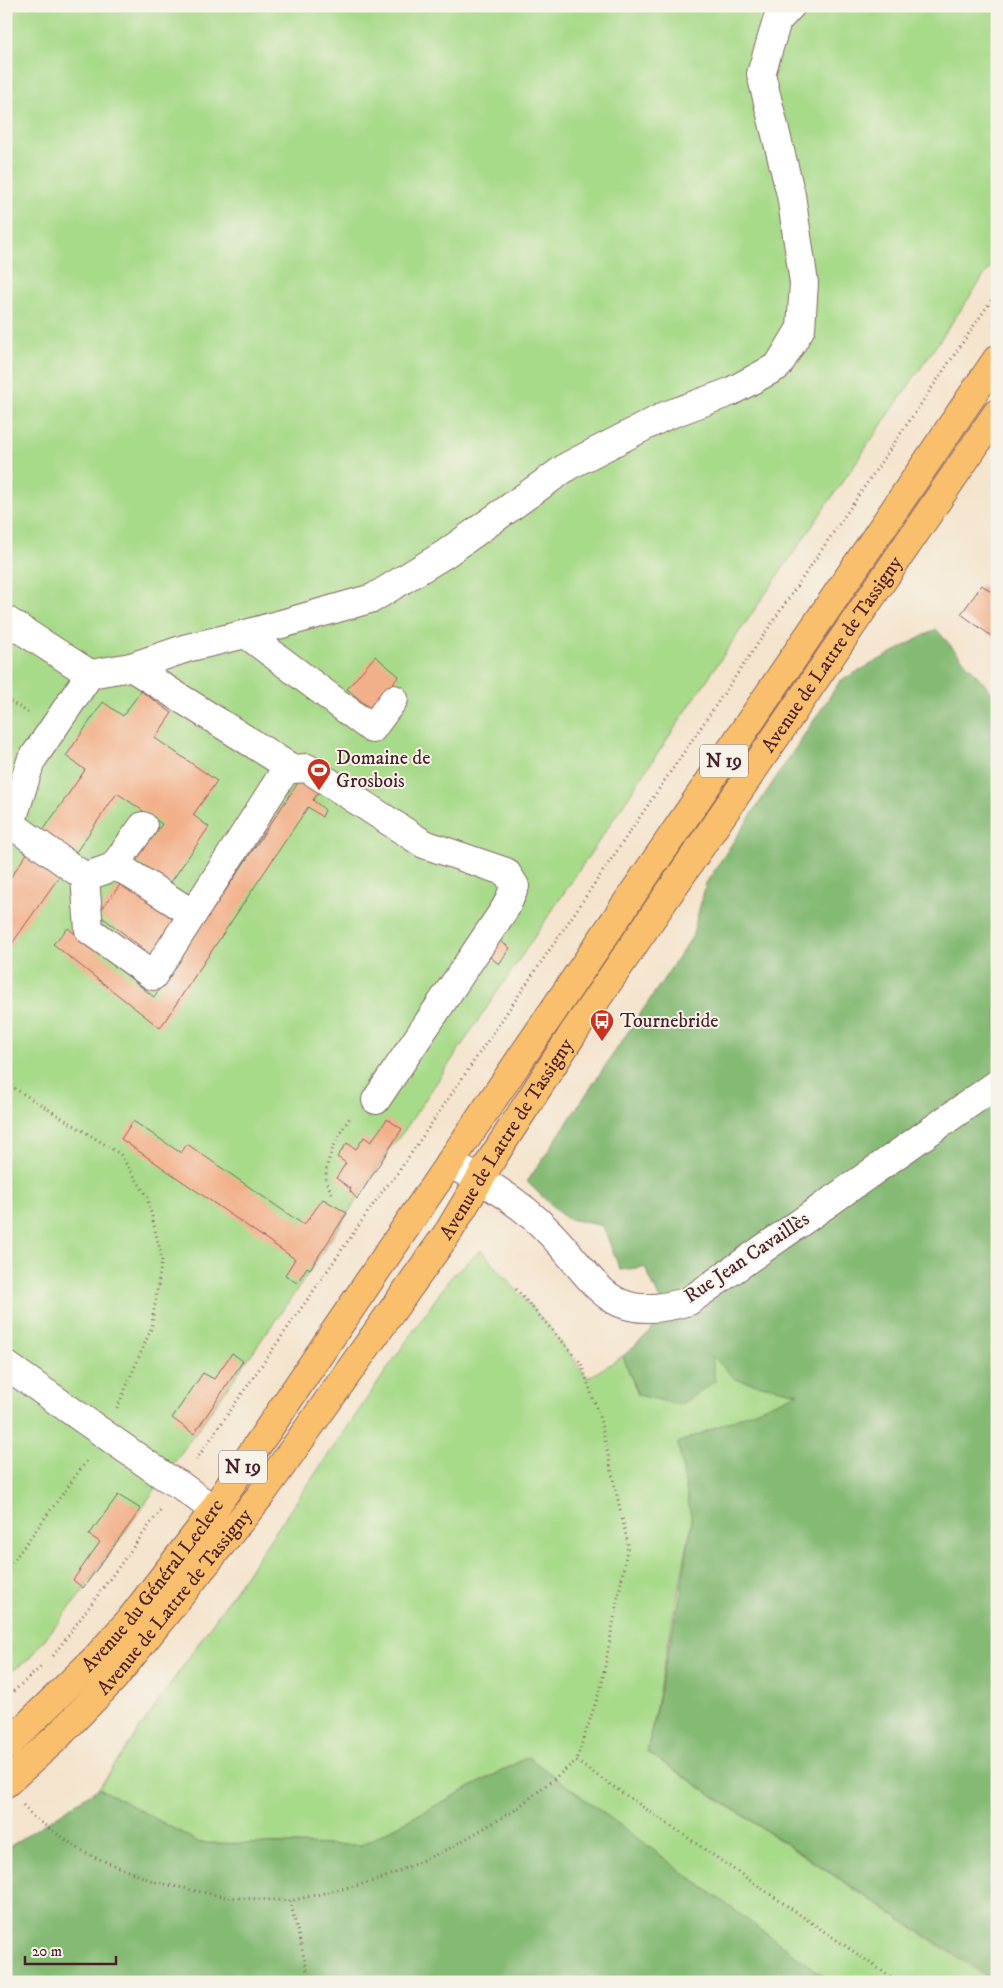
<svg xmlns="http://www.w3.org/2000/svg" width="1003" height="1988" font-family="'IM FELL DW Pica',serif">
<rect width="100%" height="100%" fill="#f7f3e8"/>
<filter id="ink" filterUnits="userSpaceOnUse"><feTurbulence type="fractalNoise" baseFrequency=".02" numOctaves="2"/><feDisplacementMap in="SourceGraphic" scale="10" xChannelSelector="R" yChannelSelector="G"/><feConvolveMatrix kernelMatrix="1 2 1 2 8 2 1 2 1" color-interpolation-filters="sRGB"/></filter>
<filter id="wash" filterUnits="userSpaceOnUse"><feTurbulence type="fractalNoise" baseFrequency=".0096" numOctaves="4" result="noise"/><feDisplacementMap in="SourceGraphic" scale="20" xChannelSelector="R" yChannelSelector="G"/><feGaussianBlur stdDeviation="1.12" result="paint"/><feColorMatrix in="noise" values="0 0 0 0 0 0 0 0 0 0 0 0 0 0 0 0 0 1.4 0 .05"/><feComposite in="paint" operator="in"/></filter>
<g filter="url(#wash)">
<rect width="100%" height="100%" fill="#f4e4cd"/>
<g fill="#a7da89" stroke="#787c5a">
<path d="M6 6H997V257L733 641 404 1131 387 1152 388 1153 299 1287 80 1595 28 1660 6 1675Z"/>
<path d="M481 1250 550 1328 588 1378 623 1356 638 1395 712 1356 735 1379 799 1393 678 1443 692 1522 647 1752 994 1982H831L528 1757 361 1845 200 1843 99 1788 450 1278Z"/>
</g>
<g fill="#85ba75" stroke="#686c50">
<path d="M936 629 997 698V1982L647 1752 680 1595 692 1522 678 1443 798 1393 735 1379 712 1356 715 1381 680 1405 638 1395 623 1356 652 1330 660 1300 645 1267 620 1270 603 1226 565 1218 527 1182 692 937 706 883 840 681Z"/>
<path d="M528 1757 831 1982H6V1849L99 1788 200 1843 361 1845Z"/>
</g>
<g id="blocks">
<g fill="#f2b08a">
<path d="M982 585 997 596V640L961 614Z"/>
<path d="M375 656 399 676 371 709 347 689Z"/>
<path d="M141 691 172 713 155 738 217 781 193 815 209 827 169 885 136 861 162 824 117 793 74 855 42 832 85 770 66 756 103 702 123 716Z"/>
<path d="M302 777 320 790 313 800 325 810 322 817 308 807 160 1028 53 944 68 928 154 997Z"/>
<path d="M28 852 61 874 6 952V884Z"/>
<path d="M123 881 178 923 153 956 98 914Z"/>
<path d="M496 938 510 948 499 964 486 954Z"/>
<path d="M387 1119 402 1129 357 1199 350 1191 351 1189 336 1178 346 1163 337 1157 347 1143 356 1149 364 1137 371 1142Z"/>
<path d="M133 1121 181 1153 187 1144 304 1225 323 1199 347 1213 310 1269 307 1267 297 1283 285 1275 295 1259 121 1139Z"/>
<path d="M232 1353 243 1361 194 1434 172 1418 203 1373 214 1379Z"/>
<path d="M118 1495 141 1509 83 1588 73 1580 100 1542 89 1535Z"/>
</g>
</g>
</g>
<g filter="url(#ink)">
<use href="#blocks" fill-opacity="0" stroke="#866464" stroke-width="1"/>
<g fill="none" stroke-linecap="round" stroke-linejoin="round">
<g stroke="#866464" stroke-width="30">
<g id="minor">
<path d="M6 620 90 674 31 761 14 814 6 825"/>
<path d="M246 634 373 598 445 554 568 466 665 416 730 392 778 366 801 328 804 283 791 195 761 74 777 21 791 6"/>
<path d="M131 667 187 648 246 634 372 729 394 699"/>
<path d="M90 674 131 667 293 769 307 768 424 844 506 872 515 886 506 907 376 1100"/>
<path d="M8 822 85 877 89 930 153 976 288 766"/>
<path d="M113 867 143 826"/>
<path d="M85 877 113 867 124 870 193 914"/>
<path d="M450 1164C487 1182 522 1203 550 1233 599 1283 607 1326 689 1301L997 1084"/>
<path d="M6 1365 164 1476 180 1485 210 1507 212 1512"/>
</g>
</g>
<g stroke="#866464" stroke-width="30">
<g id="major">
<path id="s1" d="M6 1746 96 1658 130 1620 201 1528 997 359"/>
<path id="s2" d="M6 1783 55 1739 113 1679 260 1496 449 1231 493 1157 572 1035 997 413"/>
</g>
</g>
<g stroke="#866464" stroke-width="3" stroke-dasharray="1 4" stroke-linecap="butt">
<path d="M6 699 29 713"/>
<path d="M6 1083 120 1154 147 1196 162 1259 151 1329 117 1408"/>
<path d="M332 1193C330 1189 326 1183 326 1179 325 1158 340 1132 351 1116"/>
<path d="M516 1289 581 1363 600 1419 628 1545 601 1687 576 1761 898 1982"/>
<path d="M196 1460 384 1189 395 1177 997 292"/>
<path d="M6 1571 88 1459"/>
<path d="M53 1656 162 1508"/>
<path d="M6 1698 41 1667"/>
<path d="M23 1805 34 1818 87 1854 155 1882 225 1897 290 1901 379 1880 450 1848 515 1810 576 1761"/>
<path d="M290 1901 310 1982"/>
</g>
<use href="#minor" stroke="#fff" stroke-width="28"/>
<use href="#major" stroke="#f9bf6c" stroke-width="28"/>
</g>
</g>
<defs>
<g id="stadium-pin" transform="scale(1.25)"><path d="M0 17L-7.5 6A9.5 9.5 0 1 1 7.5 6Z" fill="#c8321e" stroke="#f7f3e8"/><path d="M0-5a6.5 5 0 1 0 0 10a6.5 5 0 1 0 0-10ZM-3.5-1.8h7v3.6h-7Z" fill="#fff"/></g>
<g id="bus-pin" transform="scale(1.25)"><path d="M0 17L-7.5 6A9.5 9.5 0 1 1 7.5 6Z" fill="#c8321e" stroke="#f7f3e8"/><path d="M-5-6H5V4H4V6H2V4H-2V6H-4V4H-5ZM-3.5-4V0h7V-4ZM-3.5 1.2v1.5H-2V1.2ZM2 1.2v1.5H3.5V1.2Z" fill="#fff"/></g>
</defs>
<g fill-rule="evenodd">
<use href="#stadium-pin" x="319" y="770"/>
<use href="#bus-pin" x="602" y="1021"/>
</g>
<g text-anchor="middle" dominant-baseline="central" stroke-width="4" stroke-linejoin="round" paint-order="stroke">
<g fill="#f7f3e8" stroke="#7e5f64" stroke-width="1">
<rect x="700" y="744.5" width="48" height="33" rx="4"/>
<rect x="219" y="1450.5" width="48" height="33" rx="4"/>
</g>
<g font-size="19" font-weight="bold" fill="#4a1f2b">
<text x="724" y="761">N 19</text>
<text x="243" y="1467">N 19</text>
</g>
<g font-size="20" fill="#4a1f2b" stroke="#f7f3e8">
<text stroke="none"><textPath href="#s2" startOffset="1402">Avenue de Lattre de Tassigny</textPath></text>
<text stroke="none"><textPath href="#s2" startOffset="818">Avenue de Lattre de Tassigny</textPath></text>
<text transform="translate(747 1258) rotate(-34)">Rue Jean Cavaillès</text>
<text stroke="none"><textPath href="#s1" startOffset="218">Avenue du Général Leclerc</textPath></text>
<text stroke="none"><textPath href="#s2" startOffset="248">Avenue de Lattre de Tassigny</textPath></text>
</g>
<g font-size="20" fill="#4a1f2b" stroke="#f7f3e8" text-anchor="start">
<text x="336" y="758">Domaine de<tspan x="336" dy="23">Grosbois</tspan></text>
<text x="620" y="1021">Tournebride</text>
</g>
</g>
<rect width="1003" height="1988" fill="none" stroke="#f7f3e8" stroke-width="25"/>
<path d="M25 1956v8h91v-8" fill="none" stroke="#4a1f2b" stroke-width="2.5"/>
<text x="32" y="1956" font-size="15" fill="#4a1f2b" stroke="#f7f3e8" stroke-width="4" paint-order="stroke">20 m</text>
</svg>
